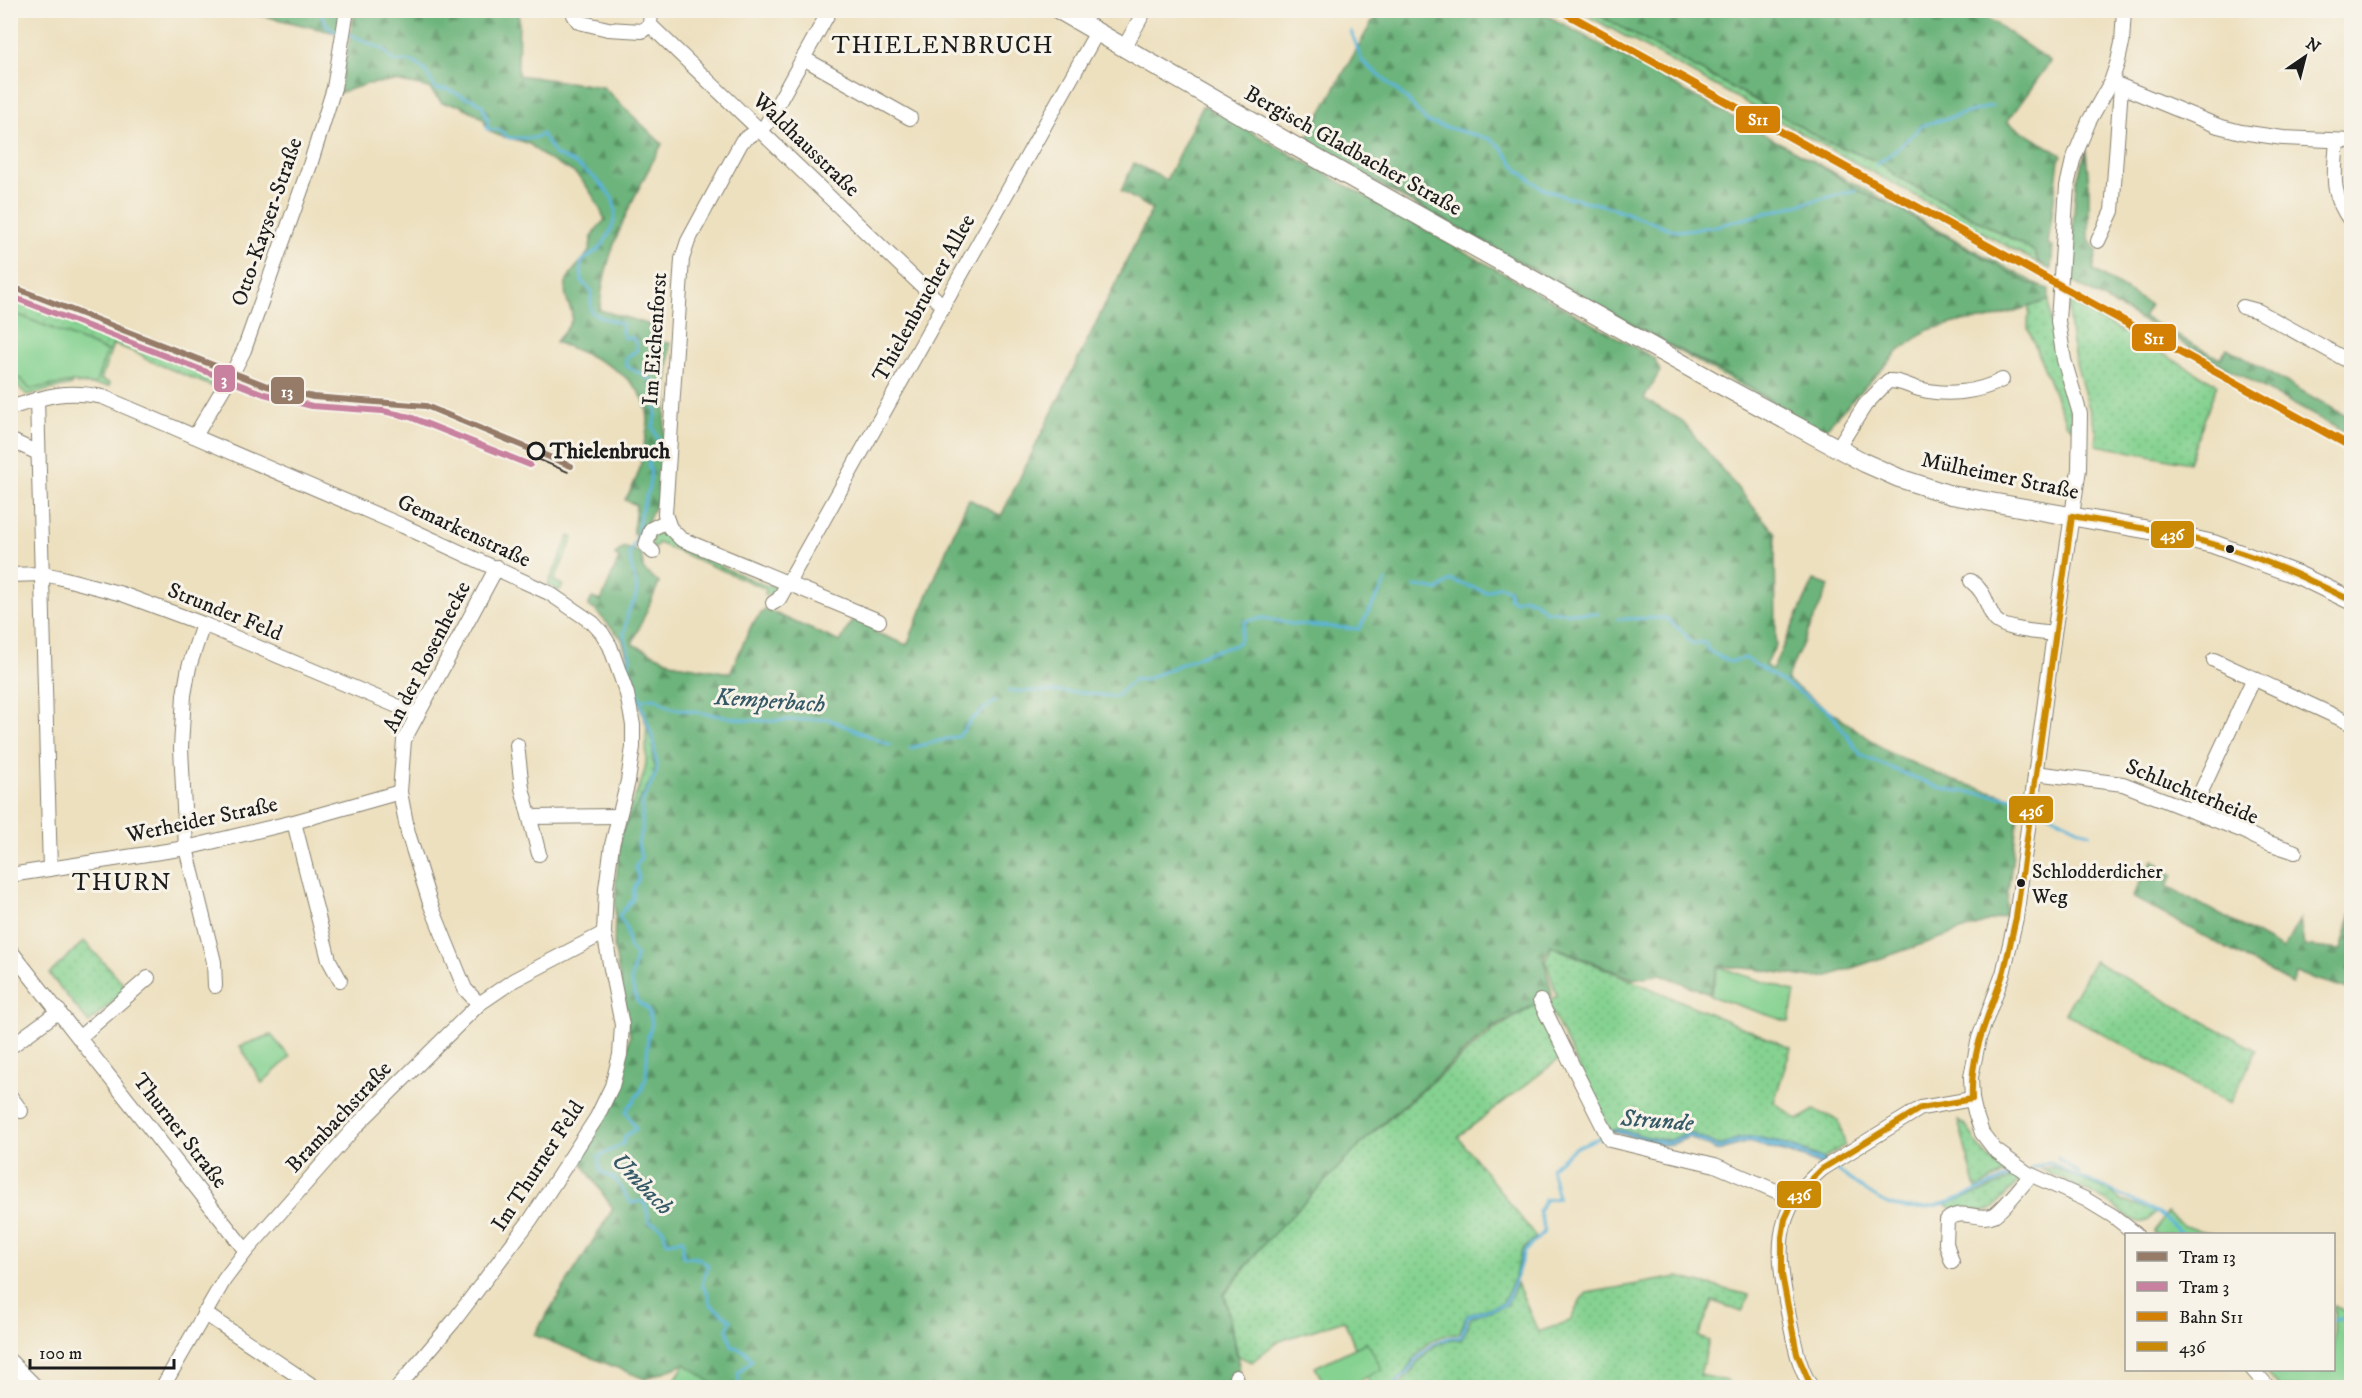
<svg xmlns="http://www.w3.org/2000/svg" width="2362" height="1398" font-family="'IM FELL DW Pica',serif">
<defs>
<pattern id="grass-dots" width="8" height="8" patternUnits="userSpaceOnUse" patternTransform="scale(1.5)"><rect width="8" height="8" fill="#85d291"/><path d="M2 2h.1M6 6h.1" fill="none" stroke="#72b47c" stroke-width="1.8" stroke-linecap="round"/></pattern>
<pattern id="forest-firs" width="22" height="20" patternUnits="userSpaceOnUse" patternTransform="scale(1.5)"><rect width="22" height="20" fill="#6cb47b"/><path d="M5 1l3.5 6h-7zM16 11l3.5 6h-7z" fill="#589264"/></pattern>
<pattern id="water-ripples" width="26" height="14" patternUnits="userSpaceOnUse" patternTransform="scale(1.5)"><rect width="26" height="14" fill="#5cb4d9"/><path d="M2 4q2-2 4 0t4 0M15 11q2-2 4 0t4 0" fill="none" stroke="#4b92af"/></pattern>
</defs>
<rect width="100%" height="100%" fill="#f7f3e8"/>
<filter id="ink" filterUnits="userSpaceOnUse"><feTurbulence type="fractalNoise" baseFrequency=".0167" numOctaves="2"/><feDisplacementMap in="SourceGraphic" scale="12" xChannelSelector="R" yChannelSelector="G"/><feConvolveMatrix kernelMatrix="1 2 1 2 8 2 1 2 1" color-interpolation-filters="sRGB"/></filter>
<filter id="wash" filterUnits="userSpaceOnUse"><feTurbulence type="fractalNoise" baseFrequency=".008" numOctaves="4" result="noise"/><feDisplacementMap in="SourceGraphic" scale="24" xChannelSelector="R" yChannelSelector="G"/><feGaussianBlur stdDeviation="1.35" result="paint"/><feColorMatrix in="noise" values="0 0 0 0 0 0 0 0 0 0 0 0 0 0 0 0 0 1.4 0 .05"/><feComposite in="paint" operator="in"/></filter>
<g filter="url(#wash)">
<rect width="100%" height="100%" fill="#ede0bf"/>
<g fill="url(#grass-dots)" stroke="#507756" stroke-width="1.5">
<path d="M1579 11H1591L1755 100 1825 141 1879 162 1898 177 2034 251 2038 261 2049 269Z"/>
<path d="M1305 141 1666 343 1744 384 1806 422 1305 144Z"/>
<path d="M1813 161 2047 290 2028 283 1888 203 1863 193Z"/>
<path d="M10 297 220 379 214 387 145 359 142 355 113 344 101 380 110 383 109 386 77 384V381L107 351 11 312Z"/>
<path d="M2049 300 2053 340 2072 415V428L2066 423 2028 328 2029 306Z"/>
<path d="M2069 302 2217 384 2189 463 2096 445 2097 434C2084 391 2067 347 2069 302Z"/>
<path d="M10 374 21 379 30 389 72 382 71 385 27 395 11 380Z"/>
<path d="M665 529 673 537V541L680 546 711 559 715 558 718 559 719 566 770 587V581L775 589 774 593 765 595 766 589 658 543 654 549 652 547 653 533Z"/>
<path d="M569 536 573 538 554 581 563 585 559 591 548 585Z"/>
<path d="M647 726 653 744 654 775 621 833C627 810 640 792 645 769 648 755 645 740 647 726Z"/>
<path d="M84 941 128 989 89 1023 49 974Z"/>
<path d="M1551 946 1791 1048 1774 1102 1798 1120 1814 1110 1839 1120 1845 1145 1823 1159C1803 1150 1773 1139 1751 1137 1740 1136 1729 1144 1719 1146L1689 1132C1683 1134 1678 1137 1672 1140 1666 1142 1620 1133 1610 1131L1546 1000 1557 997 1546 960Z"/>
<path d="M2094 961 2256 1050 2230 1104 2065 1013Z"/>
<path d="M1537 1004 1563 1056 1458 1137 1536 1237 1522 1251 1513 1281 1503 1303 1467 1315 1459 1334C1410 1334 1416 1378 1386 1387 1382 1389 1375 1387 1371 1388L1344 1320 1277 1342 1252 1362 1238 1356 1225 1295 1280 1222 1359 1145 1492 1031Z"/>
<path d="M1958 1120C1970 1126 1971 1135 1978 1146 1986 1156 1996 1166 2007 1172L1976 1189Z"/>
<path d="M2052 1167 2110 1191 2121 1201 2151 1209 2155 1212 2147 1221 2140 1223 2134 1221 2105 1200 2041 1169Z"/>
<path d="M2015 1177 2020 1180 1994 1208 1989 1211 1952 1209 1945 1204 1979 1193Z"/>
<path d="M1678 1277 1749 1295 1742 1312 1713 1301 1698 1337 1709 1341 1700 1375 1728 1381 1725 1387 1457 1388 1452 1382 1448 1387H1396C1414 1375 1421 1350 1443 1342 1449 1340 1456 1340 1462 1339L1471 1317 1507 1305 1517 1283 1538 1332 1570 1321 1581 1299 1587 1293Z"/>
</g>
<g fill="url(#forest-firs)" stroke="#44684c" stroke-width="1.5">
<path d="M242 11H343L341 34Z"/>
<path d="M355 11H519L518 75 603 87 662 144C636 192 602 254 600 310L658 327 657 342 670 343 660 495 641 536 633 533 636 505 625 500C639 477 640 470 644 444 645 437 648 429 648 421 648 375 590 355 555 342 589 308 561 314 566 283 569 271 582 263 588 253 591 248 590 240 593 235 595 229 601 224 605 220 598 204 588 184 574 173 565 166 554 164 545 157 538 153 534 146 527 143 515 137 484 138 485 121L475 113 459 105 442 103 429 88 396 81 367 84 339 93Z"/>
<path d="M1378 11H1539L1813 161 1863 193 1888 203 2028 283 2049 289V300L1987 320 1963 321 1928 330 1899 351 1825 429 1806 422 1744 384 1666 343 1308 143 1307 138Z"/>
<path d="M1591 11H1978L2050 62 2007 122 2062 155 2059 160 2048 245 2053 247 2051 270 2038 261 2034 251 1898 177 1879 162 1825 141 1755 100Z"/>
<path d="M1203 105 1654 358 1660 371 1644 399 1681 420 1775 533 1776 645 1765 665 1772 670 1814 580 1829 586 1786 680 1890 753 1951 780 2020 800 2005 916 1826 977 1813 978 1755 969 1719 966 1709 994 1661 974 1634 979 1550 945 1544 957 1552 995 1491 1029 1376 1129 1259 1249 1224 1294 1240 1370 1223 1387H716L685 1364 645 1379 534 1335 613 1209 578 1157 618 1089 630 1036 614 947 616 880 621 833 654 775 653 744 634 688 630 687 625 672 627 656 622 639 595 610 588 606 592 598 601 601 619 558 614 555 624 547 642 553 643 569 659 583 632 644 676 664 730 673 752 624 765 609 840 642 855 615 878 624 874 632 907 645 955 529 969 499 1001 516 1152 209 1121 191 1134 163 1166 180Z"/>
<path d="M2086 150 2089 186V240L2097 251 2093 270 2150 305 2143 317 2220 359 2227 348 2351 419V436L2069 280 2076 183Z"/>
<path d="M2153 860 2173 875 2167 886 2283 949 2300 919 2304 946 2341 950 2351 913V990L2296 973 2292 984 2132 897Z"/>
</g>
<g fill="#85d291" stroke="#507756" stroke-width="1.5">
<path d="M11 312 107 351 95 385 72 382 30 389 21 379 11 374Z"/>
<path d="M1719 967 1795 992 1789 1022 1710 996Z"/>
<path d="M271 1035 290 1057 262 1083 240 1046Z"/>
<path d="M2168 1213C2181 1229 2200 1231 2219 1234H2154V1231Z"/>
<path d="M2334 1306 2351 1314V1387H2280L2265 1370H2334Z"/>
<path d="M1367 1342 1382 1369 1347 1387H1326L1315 1367Z"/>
<path d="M685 1364 715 1386 716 1387H670Z"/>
</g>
<path fill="url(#water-ripples)" stroke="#3c687a" stroke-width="1.5" d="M1619 1129C1630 1132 1663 1143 1671 1140 1678 1137 1683 1134 1689 1132L1719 1146C1729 1144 1739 1136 1750 1137 1779 1139 1813 1155 1839 1166L1832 1171 1805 1158 1748 1142 1718 1151 1689 1137 1673 1144 1661 1145 1610 1131Z"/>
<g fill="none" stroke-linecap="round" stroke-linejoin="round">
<g stroke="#5cb4d9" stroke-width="3">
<path d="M320 10C324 20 327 31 339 32"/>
<path d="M1351 31 1362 61 1405 97 1427 122 1490 139 1501 147 1519 171 1540 187 1563 196 1610 207 1676 231 1712 227 1856 190"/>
<path d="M348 34C356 36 359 39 366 42 381 51 379 42 393 61 398 62 403 61 408 61 424 63 429 78 436 89H447L464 97 475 100 482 105 488 121 487 129 499 130 509 138H534L542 134 555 155C574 160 615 188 615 210 616 220 610 233 605 241 600 251 588 255 581 263L582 282 591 290V311C602 321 611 318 623 325L622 333 624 338 632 337 636 343 637 350 626 358V366L652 380 656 388V416L653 427 660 445 656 456 648 463 651 473 648 492 640 514 638 534 629 556 637 588 635 600 628 612 624 636 630 657 628 667 636 684 640 700 655 698 671 708 746 720 769 721 828 719 890 745"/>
<path d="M1876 165 1896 150 1923 125 1992 106"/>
<path d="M1415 586 1438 590 1451 580 1486 592 1500 586 1509 590 1510 599 1516 601 1523 597 1534 601 1546 611 1598 614"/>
<path d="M1618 619 1665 618 1683 632 1692 644 1705 642 1709 651 1730 662 1745 658 1829 711 1862 756 1942 789 2017 798"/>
<path d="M1008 691 1078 692 1115 697 1135 679 1144 680 1207 653 1233 646 1239 642 1245 621 1264 618 1292 624 1359 629 1386 581"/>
<path d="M640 701 653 739 657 771 642 802V831L638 843 641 857 636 866 639 878 634 889 633 899 619 916 626 927 629 947 636 955 631 981 637 1001 648 1009 652 1024 648 1036 646 1078 641 1091 626 1111 636 1129 625 1136 623 1144 598 1157 600 1171 616 1180 631 1203 642 1201 646 1206 649 1222C661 1225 665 1228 666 1242L683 1240V1257L698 1258 708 1265 702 1285 708 1293 710 1304 731 1320 727 1329 732 1346 745 1351 752 1360 738 1373 740 1388"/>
<path d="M910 748 959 736 972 719 996 700"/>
<path d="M2047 813 2090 834"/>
<path d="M2057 1158 2079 1173"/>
<path d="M1834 1168C1851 1179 1869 1196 1888 1204 1929 1220 1981 1188 2019 1172"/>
<path d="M2031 1169 2049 1162 2080 1178 2091 1181 2157 1212 2183 1234"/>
<path d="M2334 1320 2352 1317"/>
<path d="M1389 1388C1420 1369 1418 1337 1461 1337L1468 1316 1505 1304 1515 1281 1524 1252 1545 1231 1539 1211 1545 1200 1558 1198 1551 1168 1576 1147 1604 1136"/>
</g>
</g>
</g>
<g filter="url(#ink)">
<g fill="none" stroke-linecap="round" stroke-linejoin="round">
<g stroke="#847e6e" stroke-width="16">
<g id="minor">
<path d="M574 10V15L579 22 608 29 642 31 650 25"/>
<path d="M651 10 650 25 943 306"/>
<path d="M830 10 766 125 742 141 688 241 682 259 665 514 670 528 681 539 879 621"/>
<path d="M2124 10 2122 43 2118 61 2111 82 2089 121 2073 160 2067 186 2058 321 2064 360 2080 414 2079 469 2054 634 2016 918 2003 974 1979 1038 1971 1077 1972 1099 1975 1112 1982 1133 1995 1150 2027 1173 2085 1199 2113 1216 2136 1234"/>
<path d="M1124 48 1145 10"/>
<path d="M803 58 910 118"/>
<path d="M2111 82 2218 126 2241 132 2283 138 2352 141"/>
<path d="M2337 142C2334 175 2330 194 2352 223"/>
<path d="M2098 241 2112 211 2121 87"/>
<path d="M2243 307 2258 311 2352 363"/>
<path d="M37 399 50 869"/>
<path d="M10 408C46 396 65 389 103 397L403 526 549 593 593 623 602 633 610 646 627 694 633 725V747L628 781 612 845 606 888 604 933 622 1025 620 1055 612 1086 597 1117 531 1219 453 1322 397 1388"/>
<path d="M195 436 233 372 244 350 310 165 334 88 347 10"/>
<path d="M10 440 38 453"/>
<path d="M1837 449 1865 405 1888 381C1901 380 1907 386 1919 389 1946 396 1977 393 2002 380"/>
<path d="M653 552 646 545 651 529 667 521"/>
<path d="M10 575 42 574 58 577 122 594 203 624 416 714"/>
<path d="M1971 581C1987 594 1985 603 1994 618 2001 630 2039 632 2054 634"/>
<path d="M773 603 779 599 1097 32"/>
<path d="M203 624 189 667 184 695 181 748 186 848 214 962 215 986"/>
<path d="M2214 660 2352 724"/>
<path d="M517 745 522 788 539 854"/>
<path d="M2035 773 2123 784 2246 832C2261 843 2278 845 2295 852"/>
<path d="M2192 811 2254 678"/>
<path d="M531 817 619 816"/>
<path d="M294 822 329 960 340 980"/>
<path d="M10 875 186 848 294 822 400 792"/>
<path d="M10 950 246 1251"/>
<path d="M1540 1001 1610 1140 1715 1165 1795 1199"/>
<path d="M479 1004 465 989 430 903 408 833 400 792 404 740 497 567"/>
<path d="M80 1037 148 978"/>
<path d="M10 1047 59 1011"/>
<path d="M10 1096 21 1111"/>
<path d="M1952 1262 1946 1243 1947 1220C1962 1207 1979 1222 1994 1215 2003 1210 2023 1184 2031 1175"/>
<path d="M204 1313 316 1388"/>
<path d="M10 1361 37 1388"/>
<path d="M2253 1370 2269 1388"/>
<path d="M1236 1377 1239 1388"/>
<path d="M162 1388 224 1280 246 1251 357 1125 479 1004 514 980 604 933"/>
<path d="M1812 1388C1798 1367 1794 1341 1789 1317 1778 1257 1769 1213 1822 1169L1921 1108 1972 1099"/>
</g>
</g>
<g stroke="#847e6e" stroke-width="20">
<path id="major" d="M1059 10 1298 148 1717 383 1865 463 1899 478 1951 495 2161 532 2213 544 2300 576 2352 601"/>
</g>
<use href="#minor" stroke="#fff" stroke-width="14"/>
<use href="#major" stroke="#fff" stroke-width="18"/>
<path stroke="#1c1c1c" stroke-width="1.5" d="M533 457 568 472"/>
<g stroke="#f7f3e8" stroke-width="10">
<g id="bus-1">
<path d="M2072 516C2125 525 2178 533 2229 549 2272 562 2312 581 2352 601"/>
<path d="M1972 1099C1970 1053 1987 1020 2002 977 2008 958 2011 938 2016 918L2072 516"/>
<path d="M1812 1388 1797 1354 1782 1275V1237L1785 1219 1793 1202 1805 1186 1822 1169 1921 1108 1972 1099"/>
</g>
</g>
<use href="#bus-1" stroke="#cb8a06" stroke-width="6"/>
<g stroke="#f7f3e8" stroke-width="12">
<path id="rail-1" d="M1560 10 2352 447"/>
</g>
<use href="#rail-1" stroke="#d38004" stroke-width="8"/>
<g stroke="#f7f3e8" stroke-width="10">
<path id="tram-1" d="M10 286 267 386 313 397 426 406 571 466"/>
</g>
<g stroke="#f7f3e8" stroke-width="10">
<path id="tram-2" d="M10 296 264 394 312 406 383 411 410 417 530 465"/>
</g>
<use href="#tram-1" stroke="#967b68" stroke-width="6"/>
<use href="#tram-2" stroke="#c8819e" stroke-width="6"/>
</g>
</g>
<circle fill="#f7f3e8" stroke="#1c1c1c" stroke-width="3" cx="536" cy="451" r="8"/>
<g fill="#1c1c1c" stroke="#f7f3e8" stroke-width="2">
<circle cx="2230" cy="549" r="5"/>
<circle cx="2021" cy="883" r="5"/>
</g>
<g text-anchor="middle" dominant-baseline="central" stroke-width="6" stroke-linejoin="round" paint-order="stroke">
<g font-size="20" fill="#1c1c1c" stroke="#f7f3e8" text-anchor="start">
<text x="2032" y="872">Schlodderdicher<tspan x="2032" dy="25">Weg</tspan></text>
</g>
<g font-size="22" fill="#1c1c1c" stroke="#f7f3e8">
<text transform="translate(806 145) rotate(44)">Waldhausstraße</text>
<text transform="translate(1353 151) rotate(29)">Bergisch Gladbacher Straße</text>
<text transform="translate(267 222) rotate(-71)">Otto-Kayser-Straße</text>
<text transform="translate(924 298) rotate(-61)">Thielenbrucher Allee</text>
<text transform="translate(655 339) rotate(-86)">Im Eichenforst</text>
<text transform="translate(2000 476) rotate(12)">Mülheimer Straße</text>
<text transform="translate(464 531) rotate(25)">Gemarkenstraße</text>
<text transform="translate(225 612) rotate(22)">Strunder Feld</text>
<text transform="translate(427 657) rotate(-63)">An der Rosenhecke</text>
<text transform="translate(2192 792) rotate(22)">Schluchterheide</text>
<text transform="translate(202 820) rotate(-12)">Werheider Straße</text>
<text transform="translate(339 1117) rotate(-47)">Brambachstraße</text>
<text transform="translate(180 1131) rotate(52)">Thurner Straße</text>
<text transform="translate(538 1166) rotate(-57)">Im Thurner Feld</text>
</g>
<g font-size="22" font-weight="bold" fill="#1c1c1c" stroke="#f7f3e8" text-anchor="start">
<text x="550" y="451">Thielenbruch</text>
</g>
<g font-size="24" letter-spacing="1.5" fill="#1c1c1c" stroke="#f7f3e8">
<text x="943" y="46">THIELENBRUCH</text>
<text x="122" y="883">THURN</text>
</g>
<g font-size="24" font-style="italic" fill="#365968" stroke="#f7f3e8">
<text transform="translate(770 701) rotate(4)">Kemperbach</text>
<text transform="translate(1657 1121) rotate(4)">Strunde</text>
<text transform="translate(642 1184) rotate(46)">Umbach</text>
</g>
</g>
<g stroke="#f7f3e8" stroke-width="2">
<rect x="1735" y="105" width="46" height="29" rx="6" fill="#d38004"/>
<rect x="2131" y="323" width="46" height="29" rx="6" fill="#d38004"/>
<rect x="213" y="364" width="23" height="29" rx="6" fill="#c8819e"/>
<rect x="270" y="376" width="35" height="29" rx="6" fill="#967b68"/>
<rect x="2150" y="520" width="45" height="29" rx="6" fill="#cb8a06"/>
<rect x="2008" y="795" width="46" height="29" rx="6" fill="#cb8a06"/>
<rect x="1776" y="1180" width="46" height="29" rx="6" fill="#cb8a06"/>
</g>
<g font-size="16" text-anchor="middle" font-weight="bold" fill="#fff">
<text x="1758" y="125">S11</text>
<text x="2154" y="344">S11</text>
<text x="224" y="385">3</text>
<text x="287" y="397">13</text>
<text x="2172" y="540">436</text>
<text x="2031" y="816">436</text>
<text x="1799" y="1200">436</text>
</g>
<rect width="2362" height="1398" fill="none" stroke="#f7f3e8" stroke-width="36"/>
<rect x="2125" y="1233" width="210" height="138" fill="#f7f3e8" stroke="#9f9d96" stroke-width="1.5"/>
<rect x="2137" y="1252" width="30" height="9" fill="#967b68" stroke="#9f9d96" stroke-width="1.5"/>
<text x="2179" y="1263" font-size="18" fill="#1c1c1c">Tram 13</text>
<rect x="2137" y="1282" width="30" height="9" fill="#c8819e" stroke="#9f9d96" stroke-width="1.5"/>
<text x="2179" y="1293" font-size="18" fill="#1c1c1c">Tram 3</text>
<rect x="2137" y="1312" width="30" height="9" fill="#d38004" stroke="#9f9d96" stroke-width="1.5"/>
<text x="2179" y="1323" font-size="18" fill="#1c1c1c">Bahn S11</text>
<rect x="2137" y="1342" width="30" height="9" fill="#cb8a06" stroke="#9f9d96" stroke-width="1.5"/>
<text x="2179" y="1353" font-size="18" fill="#1c1c1c">436</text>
<g transform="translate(2305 57) rotate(35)" stroke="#f7f3e8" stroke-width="4.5" paint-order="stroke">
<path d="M0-4.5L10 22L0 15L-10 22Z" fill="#1c1c1c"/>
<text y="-9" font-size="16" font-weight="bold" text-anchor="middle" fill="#1c1c1c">N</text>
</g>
<path d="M30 1359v9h144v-9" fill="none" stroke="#1c1c1c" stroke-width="3"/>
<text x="39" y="1359" font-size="18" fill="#1c1c1c" stroke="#f7f3e8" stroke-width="4.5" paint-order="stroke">100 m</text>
</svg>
